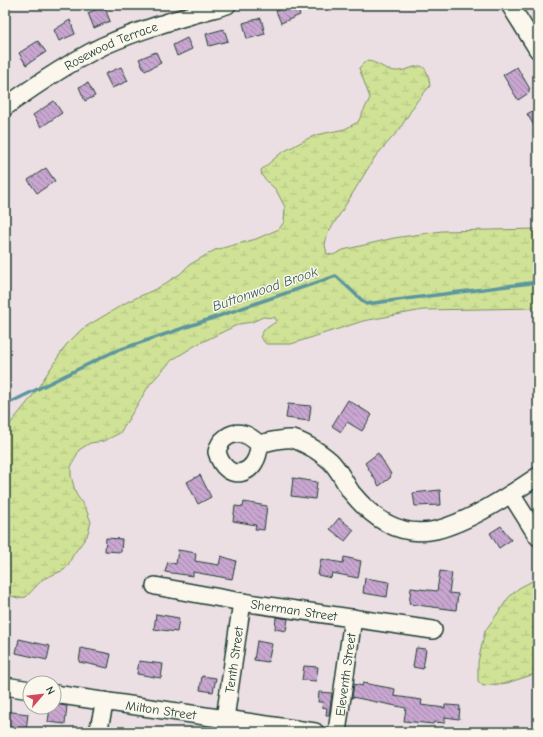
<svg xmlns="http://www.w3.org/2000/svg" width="543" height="737" font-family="'Comic Neue',sans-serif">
<defs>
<pattern id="wetland-marsh" width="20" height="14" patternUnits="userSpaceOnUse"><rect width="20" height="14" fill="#d0e296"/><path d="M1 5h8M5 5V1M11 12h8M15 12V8" fill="none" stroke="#b2c382"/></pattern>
<pattern id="building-back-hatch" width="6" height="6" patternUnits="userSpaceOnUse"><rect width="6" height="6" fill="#c8a6d0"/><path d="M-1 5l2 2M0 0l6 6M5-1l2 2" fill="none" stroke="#a288aa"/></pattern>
</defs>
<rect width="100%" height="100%" fill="#ecdfe4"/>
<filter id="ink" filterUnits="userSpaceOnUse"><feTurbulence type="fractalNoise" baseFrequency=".025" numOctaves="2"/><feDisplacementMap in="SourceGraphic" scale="8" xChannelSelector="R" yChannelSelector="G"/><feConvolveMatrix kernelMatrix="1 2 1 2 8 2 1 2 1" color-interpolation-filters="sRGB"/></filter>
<g filter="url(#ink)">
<g fill="url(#wetland-marsh)" stroke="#789065">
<path d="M366 61C377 61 384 70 395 71 414 72 426 52 430 86L417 101 399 130 375 157 327 235 325 245 327 254 333 255 343 250 394 238 442 231 538 229V308L423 310 363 321 291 344H266L260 337 264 330 277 321 275 318 263 317 252 322 239 324 196 345 172 360 150 384 120 433 104 441 90 443 79 450 71 467V476L76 494 86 509 91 522 87 536 73 555 68 565 64 570 43 579 26 597 18 598 5 594V430L31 398 66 345 82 329 127 302 158 288 180 274 189 265 215 250 256 239 279 229 284 222 285 207 276 190 262 176 261 170 281 153 307 139 316 135 345 129 358 122 370 98 359 68Z"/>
<path d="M538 578V673L507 683 483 686 478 681V662L485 631 509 597 519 588Z"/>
</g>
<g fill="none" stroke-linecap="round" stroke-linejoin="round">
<path stroke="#5c969e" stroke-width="3.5" d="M5 405 113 352 336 276 366 304 538 282"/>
</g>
<g fill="url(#building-back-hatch)" stroke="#1f3d34">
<path d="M291 5H295L300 15 281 23 276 11Z"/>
<path d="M104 6 110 21 94 28 88 13Z"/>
<path d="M261 18 265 34 247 39 243 23Z"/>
<path d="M70 20 75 34 59 41 54 30Z"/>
<path d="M224 29 228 41 209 46 206 34Z"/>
<path d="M187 38 192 49 177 56 173 45Z"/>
<path d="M38 41 46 52 26 65 19 53Z"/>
<path d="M156 52 161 63 145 71 139 59Z"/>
<path d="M121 67 128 81 112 88 105 74Z"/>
<path d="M517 67 530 89 528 90 530 92 518 100 503 75Z"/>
<path d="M88 83 95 96 85 101 79 87Z"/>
<path d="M54 101 62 113 41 127 33 115Z"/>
<path d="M538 108V132L527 114Z"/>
<path d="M46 168 55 181 37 193 28 180Z"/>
<path d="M348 400 372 415 362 431 347 422 341 432 332 426Z"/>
<path d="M288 404 311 406 309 421 286 418Z"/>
<path d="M378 453 391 474 390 478 379 486 365 463Z"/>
<path d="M200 475 211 497 198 504 187 482Z"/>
<path d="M293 478 317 482 315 499 291 496Z"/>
<path d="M440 490 441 505 415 506 413 493Z"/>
<path d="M244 502 267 506 264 530 255 529 256 525 233 521 235 506 243 507Z"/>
<path d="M339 518 354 530 345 541 330 529Z"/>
<path d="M501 526 511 540 499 548 490 533Z"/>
<path d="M106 538 122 539 121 552 105 551Z"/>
<path d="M178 550 196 553 195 561 219 565 221 556 236 561 232 579 193 572V576L165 572 168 562 176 564Z"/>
<path d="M344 557 361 561 358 578 332 573 331 578 318 575 321 559 343 563Z"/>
<path d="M440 571 452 573 449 593 458 594 456 610 409 604 411 588 437 591Z"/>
<path d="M365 578 389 582 387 597 363 593Z"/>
<path d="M156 614 179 618 177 632 154 629Z"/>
<path d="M276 617 288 619 286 631 275 629Z"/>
<path d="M19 639 50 646 47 660 16 653Z"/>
<path d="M257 641 272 644 268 662 254 660Z"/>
<path d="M81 648 111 654 108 668 79 662Z"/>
<path d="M416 648 426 649 423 669 413 667Z"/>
<path d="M139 661 163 664 161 678 137 674Z"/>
<path d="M304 666 318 667 316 681 302 680Z"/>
<path d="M202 676 216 678 213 692 200 690Z"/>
<path d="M363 683 395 689 394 696 422 700 421 705 445 708V705H447L460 706 459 719 445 717V723L434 722 433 724 404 721 406 708 352 697 354 684 362 686Z"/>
<path d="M319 692 332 693 329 715H326L327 708 322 707 323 702H318Z"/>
<path d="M54 704 67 706 65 724 48 722 50 707H54Z"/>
<path d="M5 711 28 714 26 731 5 728Z"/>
</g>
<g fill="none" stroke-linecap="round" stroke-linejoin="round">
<g stroke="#1f3d34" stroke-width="20">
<g id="minor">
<path d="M510 5 538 50"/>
<path id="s1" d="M5 107C37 84 68 63 103 46 143 28 185 17 227 5"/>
<path d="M259 444C259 476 226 485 217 452 219 440 231 431 243 434 249 435 254 440 259 444 269 442 281 438 292 439 299 440 307 445 314 449 320 453 328 458 333 464 340 472 345 483 351 492 373 519 400 538 436 530 469 522 510 495 538 476"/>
<path d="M511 494 538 537"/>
<path id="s2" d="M155 586 242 602 433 630"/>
<path d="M5 686 30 690"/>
<path id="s3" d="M54 694 315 732"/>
<path d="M98 732 105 701"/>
<path id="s4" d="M223 732 242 602"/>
<path id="s5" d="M337 732 353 618"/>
</g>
</g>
<use href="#minor" stroke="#fbf7ec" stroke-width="17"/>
</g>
</g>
<g text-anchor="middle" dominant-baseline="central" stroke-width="3" stroke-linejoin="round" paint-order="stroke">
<g font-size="13" fill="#1f3d34" stroke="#fbf7ec">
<text stroke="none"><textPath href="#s1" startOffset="123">Rosewood Terrace</textPath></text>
<text stroke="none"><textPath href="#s2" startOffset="141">Sherman Street</textPath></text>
<text stroke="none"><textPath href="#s4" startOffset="73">Tenth Street</textPath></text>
<text stroke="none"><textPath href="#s5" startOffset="58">Eleventh Street</textPath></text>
<text stroke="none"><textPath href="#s3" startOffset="108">Milton Street</textPath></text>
</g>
<g font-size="14" font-style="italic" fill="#335b57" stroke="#fbf7ec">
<text transform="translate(265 289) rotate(-19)">Buttonwood Brook</text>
</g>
</g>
<rect width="543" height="737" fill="none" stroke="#fbf7ec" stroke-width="20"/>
<rect x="10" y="10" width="523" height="717" fill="none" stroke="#1f3d34" stroke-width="1.5" filter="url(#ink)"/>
<g transform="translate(42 695) rotate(62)"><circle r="19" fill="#fbf7ec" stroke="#a3ada2"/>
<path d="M0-3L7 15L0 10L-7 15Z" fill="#d1495b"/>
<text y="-6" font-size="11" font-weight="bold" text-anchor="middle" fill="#1f3d34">N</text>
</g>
</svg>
